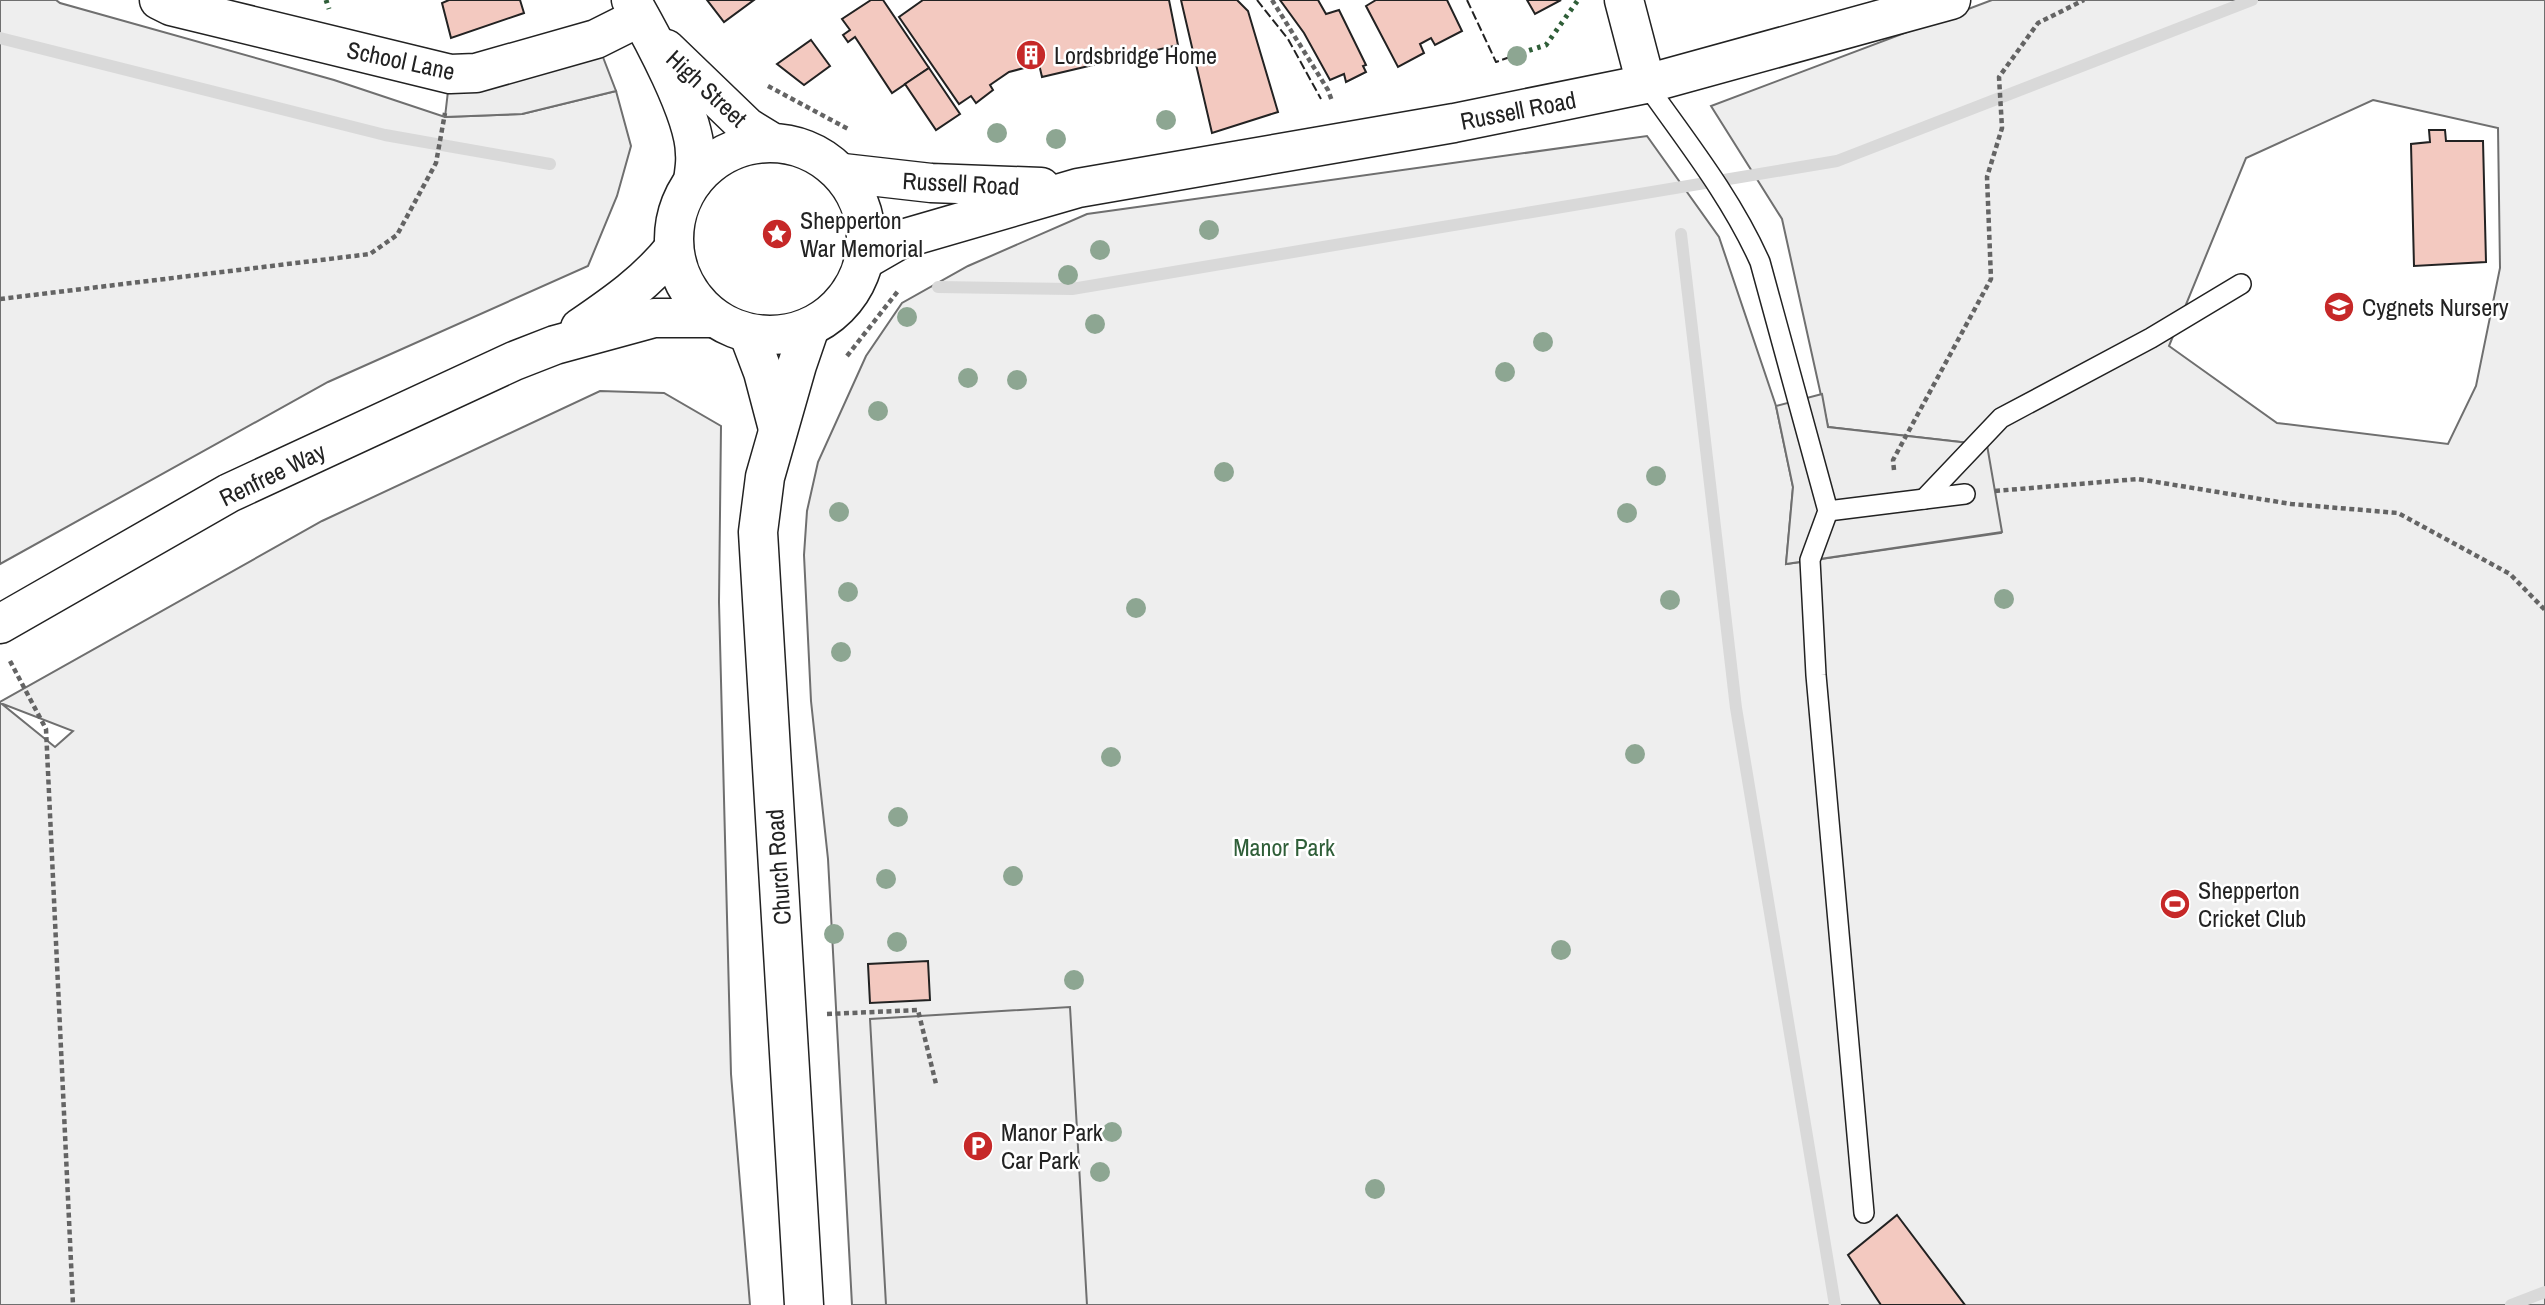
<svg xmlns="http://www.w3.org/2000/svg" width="2545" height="1305" font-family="'Archivo Narrow',sans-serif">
<rect width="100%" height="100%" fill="#fff"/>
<g fill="#eee" stroke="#6f6f6f" stroke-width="2" fill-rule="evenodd">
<path d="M0 0H56L60 3 334 80 445 117 522 114 616 91 631 146 617 196 588 266 328 382 0 564Z"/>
<path d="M1992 0H2545V1305H852L828 859 811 701 804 555 807 511 818 462 866 356 902 303 968 266 1087 214 1647 136 1719 237 1776 406 1793 487 1786 564 2001 533 1986 445 1828 427 1782 219 1711 106ZM2373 100 2498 128 2500 268 2476 386 2448 444 2277 423 2169 346 2246 158Z"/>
<path d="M600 391 664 393 721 426 719 602 731 1074 750 1305H0V702L322 521ZM2 704H3L73 731 55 747Z"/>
</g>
<g fill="#ededed" stroke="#6f6f6f" stroke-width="2">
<path d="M596 39 616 91 522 114 445 117 450 74Z"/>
<path d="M1822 394 1828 427 1987 445 2002 532 1786 564 1793 487 1776 406Z"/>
<path d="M1070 1007 1087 1305H886L870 1019Z"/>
</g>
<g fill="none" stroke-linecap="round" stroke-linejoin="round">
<g stroke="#d9d9d9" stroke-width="12">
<path d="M0 38 385 135 550 164"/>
<path d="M1681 234 1736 708 1835 1305"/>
<path d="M938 287 1072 289 1837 161 2252 0"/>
<path d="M2511 1305 2545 1292"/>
</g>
</g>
<g fill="#f3c9c0" stroke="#222" stroke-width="2">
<path d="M449 0H520L524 13 451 38 442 3Z"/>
<path d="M707 0H754L724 22Z"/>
<path d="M871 0H883L929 68 892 93 855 37 848 42 843 35 850 30 842 19Z"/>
<path d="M923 0H1169L1178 45 1042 77 1039 64 1009 72 990 85 993 90 976 103 971 96 959 104 899 17Z"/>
<path d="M1181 0H1237L1248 11 1278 112 1212 133Z"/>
<path d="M1280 0H1318L1326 14 1339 10 1366 65 1363 66 1366 72 1346 82 1344 74 1330 80 1304 33Z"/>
<path d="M1376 0H1447L1462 31 1435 45 1431 38 1420 44 1424 53 1398 67 1366 6Z"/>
<path d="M1527 0H1561L1535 14Z"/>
<path d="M811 40 830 66 804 85 777 64Z"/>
<path d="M929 68 960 114 936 130 905 84Z"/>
<path d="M2429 130H2445L2446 141H2483L2486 262 2414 266 2411 144 2430 142Z"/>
<path d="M928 961 930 1000 870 1003 868 964Z"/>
<path d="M1897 1215 1965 1305H1881L1848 1255Z"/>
</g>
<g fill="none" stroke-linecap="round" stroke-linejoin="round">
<g stroke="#222" stroke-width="22">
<g id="service">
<path d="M1646 84C1687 142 1731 197 1760 262L1828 511 1810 560 1816 675 1864 1213"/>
<path d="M1924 499 2001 418 2151 338 2241 284"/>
<path d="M1828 511 1965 494"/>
</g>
</g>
<g stroke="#222" stroke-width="41">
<g id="minor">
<path d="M159 0 171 6 450 74 476 73 596 39 640 17"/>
<path d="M1624 0 1646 84"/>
</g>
</g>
<g stroke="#222" stroke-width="41">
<g id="tertiary">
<path d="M749 335 763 372 778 429"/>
<path d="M804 1305 758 532 765 477 797 365 810 327"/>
</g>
</g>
<g stroke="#222" stroke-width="41">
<g id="secondary">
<path d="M631 0C651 35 695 115 695 154 696 163 694 172 693 181"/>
<path d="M666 49 747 127 768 140"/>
<circle cx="770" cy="239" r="96"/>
<path d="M843 173 931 183 1041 187"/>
<path d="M866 259 899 240 1078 188 1454 123 1646 84 1951 0"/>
<path d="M580 328C615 304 647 282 674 248"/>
<path d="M0 624 229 493 514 361 555 345 654 318H714"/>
</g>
</g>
<g stroke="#646464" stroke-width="4.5" stroke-dasharray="5 3.5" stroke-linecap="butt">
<path d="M1272 0 1328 90 1332 101"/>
<path d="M768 86 850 130"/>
<path d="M0 299 370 254 397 235 436 163 445 113"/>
<path d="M847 356 898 291"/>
<path d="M1894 470 1893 460 1991 279 1987 177 2002 128 1999 77 2038 23 2084 0"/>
<path d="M1995 491 2138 479 2291 504 2398 513 2510 574 2545 610"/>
<path d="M10 661 46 729 73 1305"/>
<path d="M827 1014 918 1010 936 1084"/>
</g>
<use href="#service" stroke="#fff" stroke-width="19"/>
<use href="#minor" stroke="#fff" stroke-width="38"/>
<use href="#tertiary" stroke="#fff" stroke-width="38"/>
<use href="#secondary" stroke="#fff" stroke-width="38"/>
<g stroke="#2f5e38" stroke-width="5" stroke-dasharray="3.5 5" stroke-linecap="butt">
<path d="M326 0 329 9"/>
<path d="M1521 53 1546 45 1578 0"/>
</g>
<g stroke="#222" stroke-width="2" stroke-dasharray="9 3.5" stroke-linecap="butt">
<path d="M1257 0 1288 39 1321 99"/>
<path d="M1467 0 1496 62 1521 53"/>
</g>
</g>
<g fill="#8da692">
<circle cx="1517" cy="56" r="10"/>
<circle cx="1166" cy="120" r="10"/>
<circle cx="997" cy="133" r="10"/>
<circle cx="1056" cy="139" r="10"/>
<circle cx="1209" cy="230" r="10"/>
<circle cx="1100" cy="250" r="10"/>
<circle cx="1068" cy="275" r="10"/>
<circle cx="907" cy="317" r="10"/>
<circle cx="1095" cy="324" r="10"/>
<circle cx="1543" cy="342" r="10"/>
<circle cx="1505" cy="372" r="10"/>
<circle cx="968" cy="378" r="10"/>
<circle cx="1017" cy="380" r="10"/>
<circle cx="878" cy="411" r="10"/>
<circle cx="1224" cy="472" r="10"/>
<circle cx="1656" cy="476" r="10"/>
<circle cx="839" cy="512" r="10"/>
<circle cx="1627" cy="513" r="10"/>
<circle cx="848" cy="592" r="10"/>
<circle cx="2004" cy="599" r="10"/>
<circle cx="1670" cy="600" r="10"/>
<circle cx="1136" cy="608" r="10"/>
<circle cx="841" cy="652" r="10"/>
<circle cx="1635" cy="754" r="10"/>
<circle cx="1111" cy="757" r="10"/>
<circle cx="898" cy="817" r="10"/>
<circle cx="1013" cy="876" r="10"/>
<circle cx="886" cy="879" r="10"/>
<circle cx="834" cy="934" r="10"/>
<circle cx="897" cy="942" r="10"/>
<circle cx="1561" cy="950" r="10"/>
<circle cx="1074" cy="980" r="10"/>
<circle cx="1112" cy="1132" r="10"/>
<circle cx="1100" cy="1172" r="10"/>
<circle cx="1375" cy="1189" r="10"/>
</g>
<defs>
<g id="building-disc" transform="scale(1.575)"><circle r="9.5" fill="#c62828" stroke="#fff"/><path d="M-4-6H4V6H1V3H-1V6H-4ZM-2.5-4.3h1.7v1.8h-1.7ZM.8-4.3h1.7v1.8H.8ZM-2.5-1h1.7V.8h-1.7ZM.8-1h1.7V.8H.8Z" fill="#fff"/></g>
<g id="sight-disc" transform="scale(1.575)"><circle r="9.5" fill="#c62828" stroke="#fff"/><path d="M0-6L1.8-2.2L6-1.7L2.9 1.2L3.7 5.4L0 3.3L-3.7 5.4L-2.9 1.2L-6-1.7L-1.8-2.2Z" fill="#fff"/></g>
<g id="school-disc" transform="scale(1.575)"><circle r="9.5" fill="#c62828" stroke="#fff"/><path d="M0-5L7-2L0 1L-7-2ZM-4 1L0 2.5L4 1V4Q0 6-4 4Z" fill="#fff"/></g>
<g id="stadium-disc" transform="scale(1.575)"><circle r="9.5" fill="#c62828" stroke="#fff"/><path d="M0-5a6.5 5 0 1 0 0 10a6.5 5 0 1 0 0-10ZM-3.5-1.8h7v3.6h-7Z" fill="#fff"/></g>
<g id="parking-disc" transform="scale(1.575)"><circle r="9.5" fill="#c62828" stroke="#fff"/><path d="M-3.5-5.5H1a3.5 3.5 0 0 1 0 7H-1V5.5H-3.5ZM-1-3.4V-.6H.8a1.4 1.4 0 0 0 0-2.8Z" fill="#fff"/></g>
</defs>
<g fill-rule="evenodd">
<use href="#building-disc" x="1031" y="55"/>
<use href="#sight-disc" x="777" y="234"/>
<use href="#school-disc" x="2339" y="307"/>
<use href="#stadium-disc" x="2175" y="904"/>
<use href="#parking-disc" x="978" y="1146"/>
</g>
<g text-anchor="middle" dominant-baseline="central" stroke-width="5" stroke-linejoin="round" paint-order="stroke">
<g font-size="24" fill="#222" stroke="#fff" text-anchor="start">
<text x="1054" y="55">Lordsbridge Home</text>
<text x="800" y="220">Shepperton<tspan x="800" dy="28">War Memorial</tspan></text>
<text x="2362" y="307">Cygnets Nursery</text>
<text x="2198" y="890">Shepperton<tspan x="2198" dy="28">Cricket Club</tspan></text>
<text x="1001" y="1132">Manor Park<tspan x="1001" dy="28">Car Park</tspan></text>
</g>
<g font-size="24" fill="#222" stroke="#fff">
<text transform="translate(401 60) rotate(12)">School Lane</text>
<text transform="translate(707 88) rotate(43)">High Street</text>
<text transform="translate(1518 110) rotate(-11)">Russell Road</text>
<text transform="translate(961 183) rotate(3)">Russell Road</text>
<text transform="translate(272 474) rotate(-26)">Renfree Way</text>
<text transform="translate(778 867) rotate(-94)">Church Road</text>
</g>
<g font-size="24" fill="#2f5e38" stroke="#fff">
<text x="1284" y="847">Manor Park</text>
</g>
</g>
</svg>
